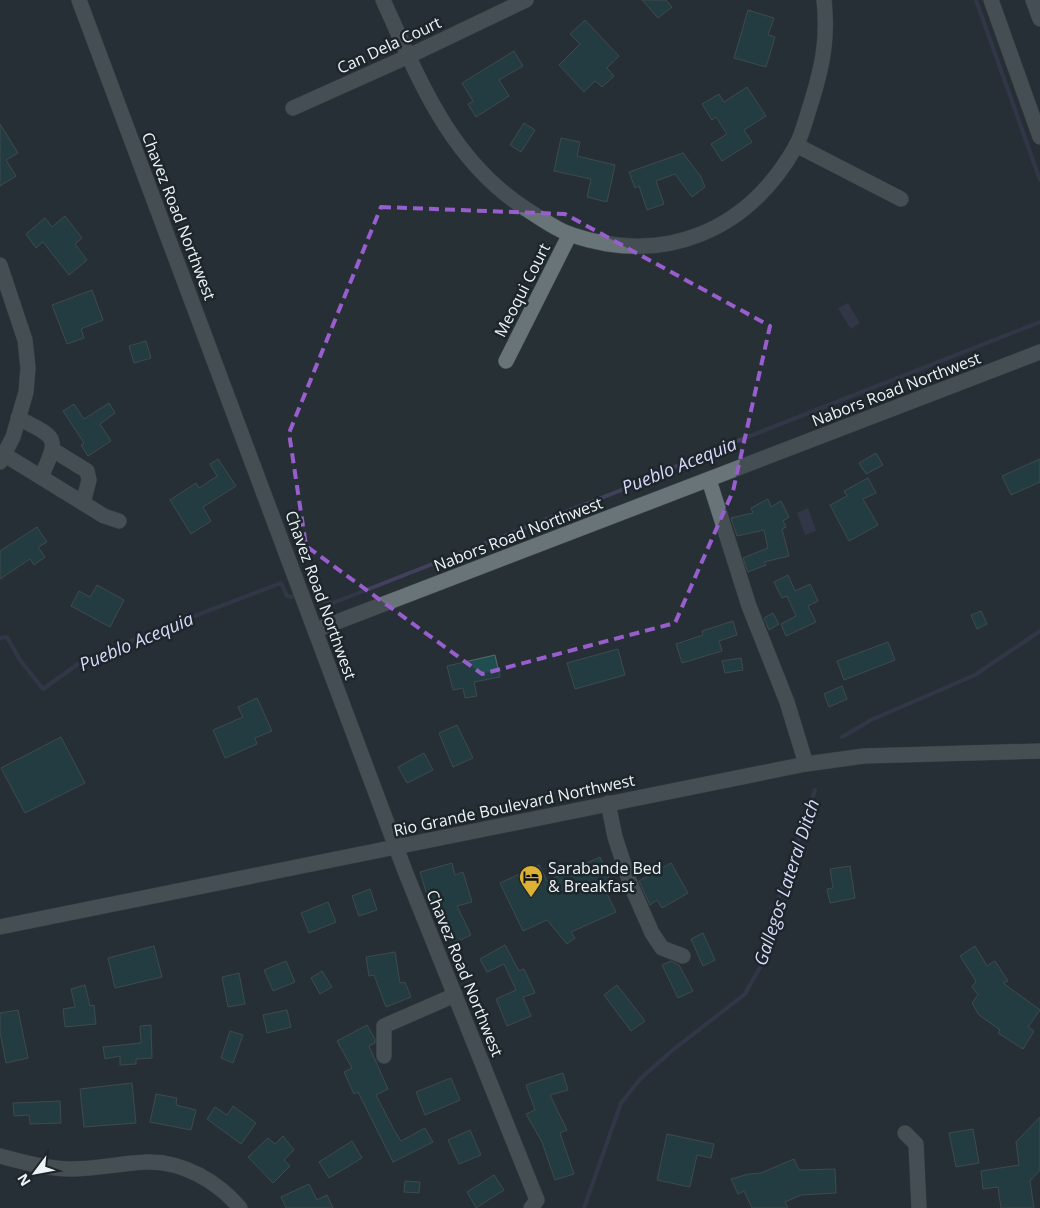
<svg xmlns="http://www.w3.org/2000/svg" width="1040" height="1208" font-family="'Open Sans',sans-serif">
<rect width="100%" height="100%" fill="#263035"/>
<g fill="#42405d">
<path d="M848 303 860 323 851 329 838 308Z"/>
<path d="M808 508 816 531 805 535 797 513Z"/>
</g>
<g fill="none" stroke-linecap="round" stroke-linejoin="round">
<g stroke="#42405d" stroke-width="4">
<path d="M976 0 1040 180"/>
<path d="M317 600 333 603 647 480 694 458 1040 322"/>
<path d="M0 638 7 637 20 660 43 689 78 664 142 636 281 583 287 596 292 597"/>
<path d="M842 737 871 720 975 675 1040 631"/>
<path d="M584 1208 621 1103 641 1078 674 1049 745 994 763 962 765 939 815 790"/>
</g>
</g>
<g fill="#204d50" stroke="#5c696a">
<path d="M642 0H666L672 7 658 18Z"/>
<path d="M748 10 774 18 768 35 775 37 766 67 734 58Z"/>
<path d="M585 20 619 56 607 68 614 76 602 87 595 81 584 92 559 65 580 44 570 34Z"/>
<path d="M514 51 523 66 499 80 509 96 476 117 468 104 473 101 462 83Z"/>
<path d="M747 87 766 116 744 130 752 142 722 161 711 144 727 134 716 117 712 120 702 104 719 94 724 102Z"/>
<path d="M524 123 535 130 521 152 510 145Z"/>
<path d="M0 124 18 153 6 160 16 176 0 186Z"/>
<path d="M561 138 580 142 577 156 615 165 607 202 587 197 591 179 554 171Z"/>
<path d="M683 153 701 177 705 187 692 197 675 174 656 181 664 204 647 210 639 186 635 188 629 172Z"/>
<path d="M65 216 82 238 75 244 87 260 69 275 43 242 36 248 26 234 45 218 52 227Z"/>
<path d="M92 290 103 320 81 329 84 338 67 344 52 305Z"/>
<path d="M146 341 151 358 134 363 129 346Z"/>
<path d="M109 403 115 413 100 424 111 441 88 456 81 445 84 443 63 411 74 404 84 419Z"/>
<path d="M876 453 883 465 866 474 859 463Z"/>
<path d="M218 459 236 486 203 507 211 521 191 534 170 500 196 483 199 488 217 476 210 464Z"/>
<path d="M1040 459V482L1011 495 1002 476Z"/>
<path d="M868 478 876 493 863 499 878 525 849 541 830 505 847 496 844 491Z"/>
<path d="M768 499 771 507 781 501 789 517 783 521 786 527 782 529 789 556 764 562 766 565 748 572 743 558 768 548 764 530 737 536 731 518 753 513 751 508Z"/>
<path d="M37 527 47 542 38 547 45 557 34 565 30 559 0 579V551Z"/>
<path d="M788 575 795 591 810 584 818 601 808 606 816 622 786 636 781 624 796 616 787 596 782 598 774 582Z"/>
<path d="M97 585 124 600 110 627 71 606 79 591 90 597Z"/>
<path d="M981 611 987 624 977 629 971 615Z"/>
<path d="M773 613 779 624 769 630 764 618Z"/>
<path d="M733 621 737 635 719 641 722 651 682 663 676 644 703 635 702 631Z"/>
<path d="M888 642 895 660 844 680 837 661Z"/>
<path d="M618 649 625 675 575 689 567 663Z"/>
<path d="M495 655 500 677 474 682 477 696 465 698 463 688 453 690 447 666Z"/>
<path d="M741 658 743 670 725 673 722 661Z"/>
<path d="M842 686 847 699 829 707 824 694Z"/>
<path d="M257 698 272 731 255 738 257 744 225 758 213 730 243 717 238 707Z"/>
<path d="M457 725 473 758 453 767 439 733Z"/>
<path d="M61 737 85 783 25 813 1 768Z"/>
<path d="M424 753 433 770 407 783 398 767Z"/>
<path d="M600 857 615 891 607 894 616 912 571 932 575 938 567 944 547 920 523 931 500 883 539 865 547 881Z"/>
<path d="M452 863 455 875 463 872 472 902 457 906 471 935 456 942 438 902 430 905 420 872Z"/>
<path d="M671 863 688 893 662 908 657 900 650 905 639 881Z"/>
<path d="M850 866 855 898 830 903 827 889 833 888 830 869Z"/>
<path d="M370 889 377 910 359 916 352 896Z"/>
<path d="M328 902 336 922 309 933 301 913Z"/>
<path d="M703 933 715 960 703 966 691 939Z"/>
<path d="M505 945 519 971 524 969 535 993 523 997 531 1016 507 1026 496 999 516 990 504 964 487 972 480 959Z"/>
<path d="M154 946 162 977 115 988 108 958Z"/>
<path d="M975 946 987 966 995 961 1008 981 1003 983 1040 1010 1028 1027 1034 1031 1023 1049 998 1033 1000 1030 979 1015 972 1003 978 995 972 987 976 981 960 956Z"/>
<path d="M395 952 400 983 405 982 411 997 386 1007 374 975 369 976 366 957Z"/>
<path d="M286 961 295 982 273 991 264 970Z"/>
<path d="M671 961 679 965 693 991 678 998 662 965Z"/>
<path d="M322 971 332 987 320 994 311 978Z"/>
<path d="M239 973 245 1004 228 1007 222 977Z"/>
<path d="M85 985 90 1006 94 1005 96 1024 65 1027 63 1009 75 1007 71 989Z"/>
<path d="M617 985 645 1021 631 1031 604 995Z"/>
<path d="M18 1010 28 1058 6 1063 0 1032V1013Z"/>
<path d="M287 1010 291 1027 267 1033 263 1015Z"/>
<path d="M151 1025 152 1058 136 1059V1064L120 1065V1056L105 1059 103 1047 141 1043 140 1026Z"/>
<path d="M367 1025 375 1039V1043L369 1046 388 1089 376 1095 393 1128 401 1141 425 1128 433 1142 393 1162 358 1092 354 1094 344 1072 352 1068 337 1041Z"/>
<path d="M230 1031 243 1035 233 1063 221 1058Z"/>
<path d="M563 1073 568 1090 550 1095 567 1130 560 1133 574 1174 555 1180 542 1142 526 1114 535 1110 526 1085Z"/>
<path d="M451 1078 460 1100 425 1115 416 1092Z"/>
<path d="M132 1083 136 1123 84 1127 80 1089Z"/>
<path d="M156 1094 177 1098 176 1105 196 1110 191 1130 150 1122Z"/>
<path d="M60 1101 61 1123 30 1124 29 1115 14 1116 13 1103Z"/>
<path d="M233 1106 256 1123 241 1144 207 1119 215 1107 227 1115Z"/>
<path d="M1040 1117V1170L1030 1181 1034 1208H1001L998 1187 983 1189 981 1171 1019 1165 1016 1142Z"/>
<path d="M973 1129 979 1163 956 1167 949 1133Z"/>
<path d="M470 1130 481 1155 459 1164 448 1140Z"/>
<path d="M667 1134 714 1144 711 1158 697 1155 690 1187 657 1180Z"/>
<path d="M283 1136 294 1150 284 1160 290 1166 273 1183 248 1157 268 1138 275 1144Z"/>
<path d="M352 1141 362 1158 329 1178 319 1162Z"/>
<path d="M794 1159 799 1170 835 1169 836 1193 801 1195 785 1202 788 1208H752L744 1191 738 1194 731 1179 749 1174 761 1173Z"/>
<path d="M494 1175 504 1190 476 1208 467 1192Z"/>
<path d="M405 1181 420 1182 419 1193 404 1192Z"/>
<path d="M309 1184 317 1200 327 1195 333 1208H286L281 1197Z"/>
</g>
<g fill="none" stroke-linecap="round" stroke-linejoin="round">
<g stroke="#444d50" stroke-width="16">
<g id="minor">
<path d="M79 0 405 871 537 1200 531 1208"/>
<path d="M383 0C419 79 449 159 526 209 539 217 556 230 572 235 665 266 748 231 796 146 803 133 807 115 812 100 823 64 828 38 824 0"/>
<path d="M991 0 1040 137"/>
<path d="M1033 0 1040 19"/>
<path d="M293 108 409 56 526 0"/>
<path d="M796 145 901 199"/>
<path d="M0 265 25 340 28 368 26 392 13 437 0 462"/>
<path d="M506 361 570 234"/>
<path d="M18 418C57 438 60 436 41 477"/>
<path d="M53 450 87 471 89 480 83 503"/>
<path d="M5 455 104 516 119 521"/>
<path d="M709 480 749 606 787 702 806 764"/>
<path d="M316 630 1040 352"/>
<path d="M608 803 615 837 630 883 652 933 662 948 683 956"/>
<path d="M0 927 806 764 864 756 1040 751"/>
<path d="M384 1056V1026L455 995"/>
<path d="M905 1133 916 1144 919 1208"/>
<path d="M0 1156C23 1162 47 1169 71 1169 97 1169 122 1163 147 1162 183 1161 218 1182 240 1208"/>
</g>
</g>
<use href="#minor" stroke="#697479" stroke-width="15"/>
</g>
<path d="M0 0H1040V1208H0ZM381 207 565 214 770 326 733 491 675 623 482 674 306 546 289 433Z" fill="#263035" fill-opacity=".55" fill-rule="evenodd"/>
<path fill="none" stroke="#985ecd" stroke-width="4" stroke-dasharray="10 6" stroke-linejoin="round" d="M381 207 565 214 770 326 733 491 675 623 482 674 306 546 289 433Z"/>
<defs>
<g id="hotel-pin" transform="scale(1.25)"><path d="M0 17L-7.5 6A9.5 9.5 0 1 1 7.5 6Z" fill="#ddb133" stroke="#1c262b"/><path d="M-6-4.5h1.5V1H6V5H4.5V3h-9V5H-6ZM-4 0a1.8 1.8 0 1 1 3.6 0ZM.5 0V-2.5h3Q6-2.5 6 0Z" fill="#111"/></g>
</defs>
<g fill-rule="evenodd">
<use href="#hotel-pin" x="531" y="877"/>
</g>
<g text-anchor="middle" dominant-baseline="central" stroke-width="5" stroke-linejoin="round" paint-order="stroke">
<g font-size="16" fill="#edf3f6" stroke="#1c262b">
<text transform="translate(389 45) rotate(-25)">Can Dela Court</text>
<text transform="translate(179 216) rotate(69)">Chavez Road Northwest</text>
<text transform="translate(522 290) rotate(-63)">Meoqui Court</text>
<text transform="translate(896 389) rotate(-21)">Nabors Road Northwest</text>
<text transform="translate(518 534) rotate(-21)">Nabors Road Northwest</text>
<text transform="translate(321 595) rotate(70)">Chavez Road Northwest</text>
<text transform="translate(514 805) rotate(-12)">Rio Grande Boulevard Northwest</text>
<text transform="translate(465 973) rotate(68)">Chavez Road Northwest</text>
</g>
<g font-size="16" fill="#edf3f6" stroke="#1c262b" text-anchor="start">
<text x="548" y="868">Sarabande Bed<tspan x="548" dy="18">&amp; Breakfast</tspan></text>
</g>
<g font-size="18" font-style="italic" fill="#dbdafc" stroke="#1c262b">
<text transform="translate(679 465) rotate(-22)">Pueblo Acequia</text>
<text transform="translate(136 641) rotate(-23)">Pueblo Acequia</text>
<text transform="translate(786 882) rotate(-72)">Gallegos Lateral Ditch</text>
</g>
</g>
<g transform="translate(35 1173) rotate(238)" stroke="#1c262b" stroke-width="4" paint-order="stroke">
<path d="M0-4L9 19L0 12L-9 19Z" fill="#edf3f6"/>
<text y="-8" font-size="14" font-weight="bold" text-anchor="middle" fill="#edf3f6">N</text>
</g>
</svg>
